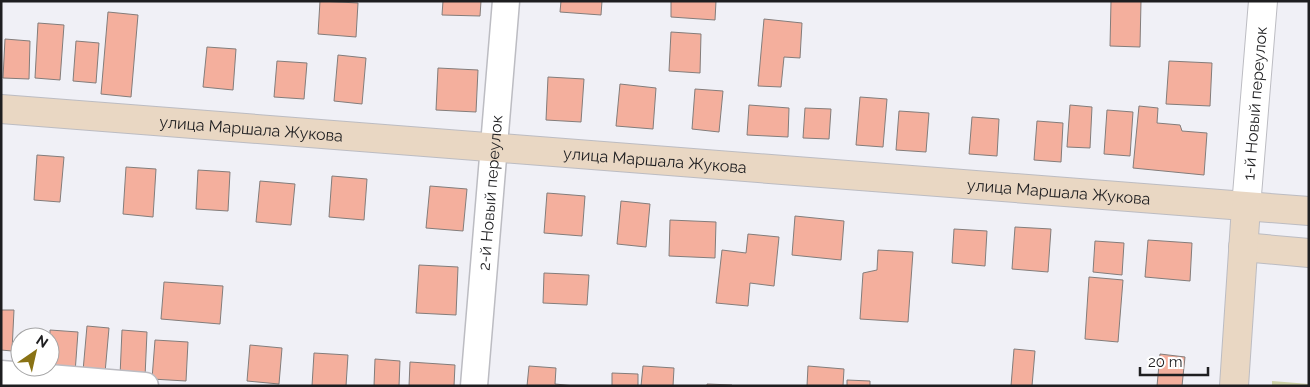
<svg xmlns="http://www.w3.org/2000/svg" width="1310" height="387" font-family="Raleway,sans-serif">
<rect width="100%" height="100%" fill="#f0f0f6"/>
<path fill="#d0d4a9" d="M1272 381 1309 384V386H1272Z"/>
<g fill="#f4af9d" stroke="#837d7b">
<path d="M320 1 358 3 356 37 318 34Z"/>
<path d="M443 1H481L480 16 442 15Z"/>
<path d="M561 1H602L601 15 560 12Z"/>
<path d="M671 1H716L715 20 671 17Z"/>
<path d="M1111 1H1141L1140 47 1110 46Z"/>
<path d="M108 12 138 15 131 97 101 94Z"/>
<path d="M764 19 802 23 800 58 784 57 781 87 758 86Z"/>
<path d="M38 23 64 25 60 80 35 78Z"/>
<path d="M671 32 701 34 700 73 669 71Z"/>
<path d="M5 39 30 41 29 79 3 78Z"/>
<path d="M76 41 99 43 96 83 73 81Z"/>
<path d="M207 47 236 49 233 90 203 87Z"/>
<path d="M338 55 366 58 362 104 334 101Z"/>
<path d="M277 61 307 63 304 99 274 97Z"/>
<path d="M1169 61 1212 63 1210 106 1166 104Z"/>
<path d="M438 68 478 70 476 112 436 110Z"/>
<path d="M548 77 584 79 581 122 546 120Z"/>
<path d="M620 84 656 88 653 129 616 126Z"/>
<path d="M695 89 723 91 719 132 692 129Z"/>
<path d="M860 97 887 99 883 147 856 145Z"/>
<path d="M749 105 789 108 788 137 747 135Z"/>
<path d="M1070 105 1092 107 1090 148 1067 147Z"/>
<path d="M1139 106 1158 108 1157 123 1180 125 1182 131 1207 133 1204 175 1133 168Z"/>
<path d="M805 108 831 109 829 139 803 138Z"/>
<path d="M1107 110 1133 112 1130 156 1104 154Z"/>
<path d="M899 111 929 113 926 152 896 150Z"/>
<path d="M972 117 999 119 997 156 969 154Z"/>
<path d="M1037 121 1063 123 1061 162 1034 160Z"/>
<path d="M37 155 64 157 60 202 34 200Z"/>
<path d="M126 167 156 169 153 217 123 214Z"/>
<path d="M198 170 230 172 228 211 196 209Z"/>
<path d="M332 176 367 179 364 220 329 217Z"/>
<path d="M260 181 295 184 291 225 256 222Z"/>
<path d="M430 186 467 189 463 231 426 228Z"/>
<path d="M547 193 585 196 582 236 544 233Z"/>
<path d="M621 201 650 204 646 247 617 244Z"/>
<path d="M795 216 844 221 841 260 792 255Z"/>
<path d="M670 220 716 222 715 258 669 256Z"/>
<path d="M1015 227 1051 229 1048 272 1012 269Z"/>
<path d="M954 229 987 231 985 266 952 263Z"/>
<path d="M748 234 779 237 774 286 750 283 748 306 716 303 722 250 746 253Z"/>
<path d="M1148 240 1192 243 1190 281 1145 277Z"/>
<path d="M1095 241 1124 243 1122 275 1093 272Z"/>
<path d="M878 250 913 252 908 322 860 319 863 273 877 270Z"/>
<path d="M419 265 458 267 456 315 416 313Z"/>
<path d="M544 273 589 275 587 305 543 303Z"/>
<path d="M1089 277 1123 280 1118 342 1085 339Z"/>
<path d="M164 282 223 286 220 324 161 319Z"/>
<path d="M1 310H14L12 351 1 350Z"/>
<path d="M87 326 109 328 105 373 83 371Z"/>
<path d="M50 330 78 332 75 373 50 367Z"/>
<path d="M122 330 147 332 145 377 120 376Z"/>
<path d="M155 340 188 342 186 381 152 379Z"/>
<path d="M250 345 282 348 279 384 247 381Z"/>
<path d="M1014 349 1035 351 1032 386H1011Z"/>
<path d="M314 353 348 355 346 386H312Z"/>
<path d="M1160 354 1185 357 1182 386H1157Z"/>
<path d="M375 359 400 361 399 386H374Z"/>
<path d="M410 362 455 365 454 386H409Z"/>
<path d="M529 366 556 368 555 384 575 386H527Z"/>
<path d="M643 366 674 368 673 386H641Z"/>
<path d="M808 366 844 369 843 386H807Z"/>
<path d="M612 373 638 374V386H612Z"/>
<path d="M847 380 870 381V386H847Z"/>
<path d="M707 384 732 385V386H707Z"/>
</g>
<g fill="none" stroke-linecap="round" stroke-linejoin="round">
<g stroke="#bcbcc2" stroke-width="29">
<g id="minor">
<path d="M1 374 145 386"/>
<path id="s1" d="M474 386 506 1"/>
</g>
</g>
<g stroke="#bcbcc2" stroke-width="30">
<g id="tertiary">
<path id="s2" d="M1246 207 1263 1"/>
</g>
</g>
<g stroke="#bcbcc2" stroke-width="30">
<g id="secondary">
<path id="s3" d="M1 109 1309 211"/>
<path d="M1243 247 1309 253"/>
<path d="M1234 386 1246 207"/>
</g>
</g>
<use href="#minor" stroke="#fff" stroke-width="26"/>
<use href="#tertiary" stroke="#fff" stroke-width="28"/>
<use href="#secondary" stroke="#e9d7c3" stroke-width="28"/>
</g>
<g text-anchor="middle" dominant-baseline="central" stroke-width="5" stroke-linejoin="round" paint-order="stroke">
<g font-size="16" fill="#1e1e20" stroke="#fff">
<text stroke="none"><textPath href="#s2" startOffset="104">1-й Новый переулок</textPath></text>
<text stroke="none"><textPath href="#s3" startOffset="251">улица Маршала Жукова</textPath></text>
<text stroke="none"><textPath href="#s3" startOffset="656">улица Маршала Жукова</textPath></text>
<text stroke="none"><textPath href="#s3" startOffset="1061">улица Маршала Жукова</textPath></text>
<text stroke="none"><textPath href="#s1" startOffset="194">2-й Новый переулок</textPath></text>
</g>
</g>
<rect width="1310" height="387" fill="none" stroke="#1e1e20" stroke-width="5"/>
<g transform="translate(35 352) rotate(34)"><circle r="24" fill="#ffffff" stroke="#a5a5a6"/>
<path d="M0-4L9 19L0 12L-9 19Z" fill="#897214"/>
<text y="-8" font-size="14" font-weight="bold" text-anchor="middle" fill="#1e1e20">N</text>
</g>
<path d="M1140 367v8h68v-8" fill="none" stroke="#1e1e20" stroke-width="2.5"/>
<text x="1148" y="367" font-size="15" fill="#1e1e20" stroke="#ffffff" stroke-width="4" paint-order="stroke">20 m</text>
</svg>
